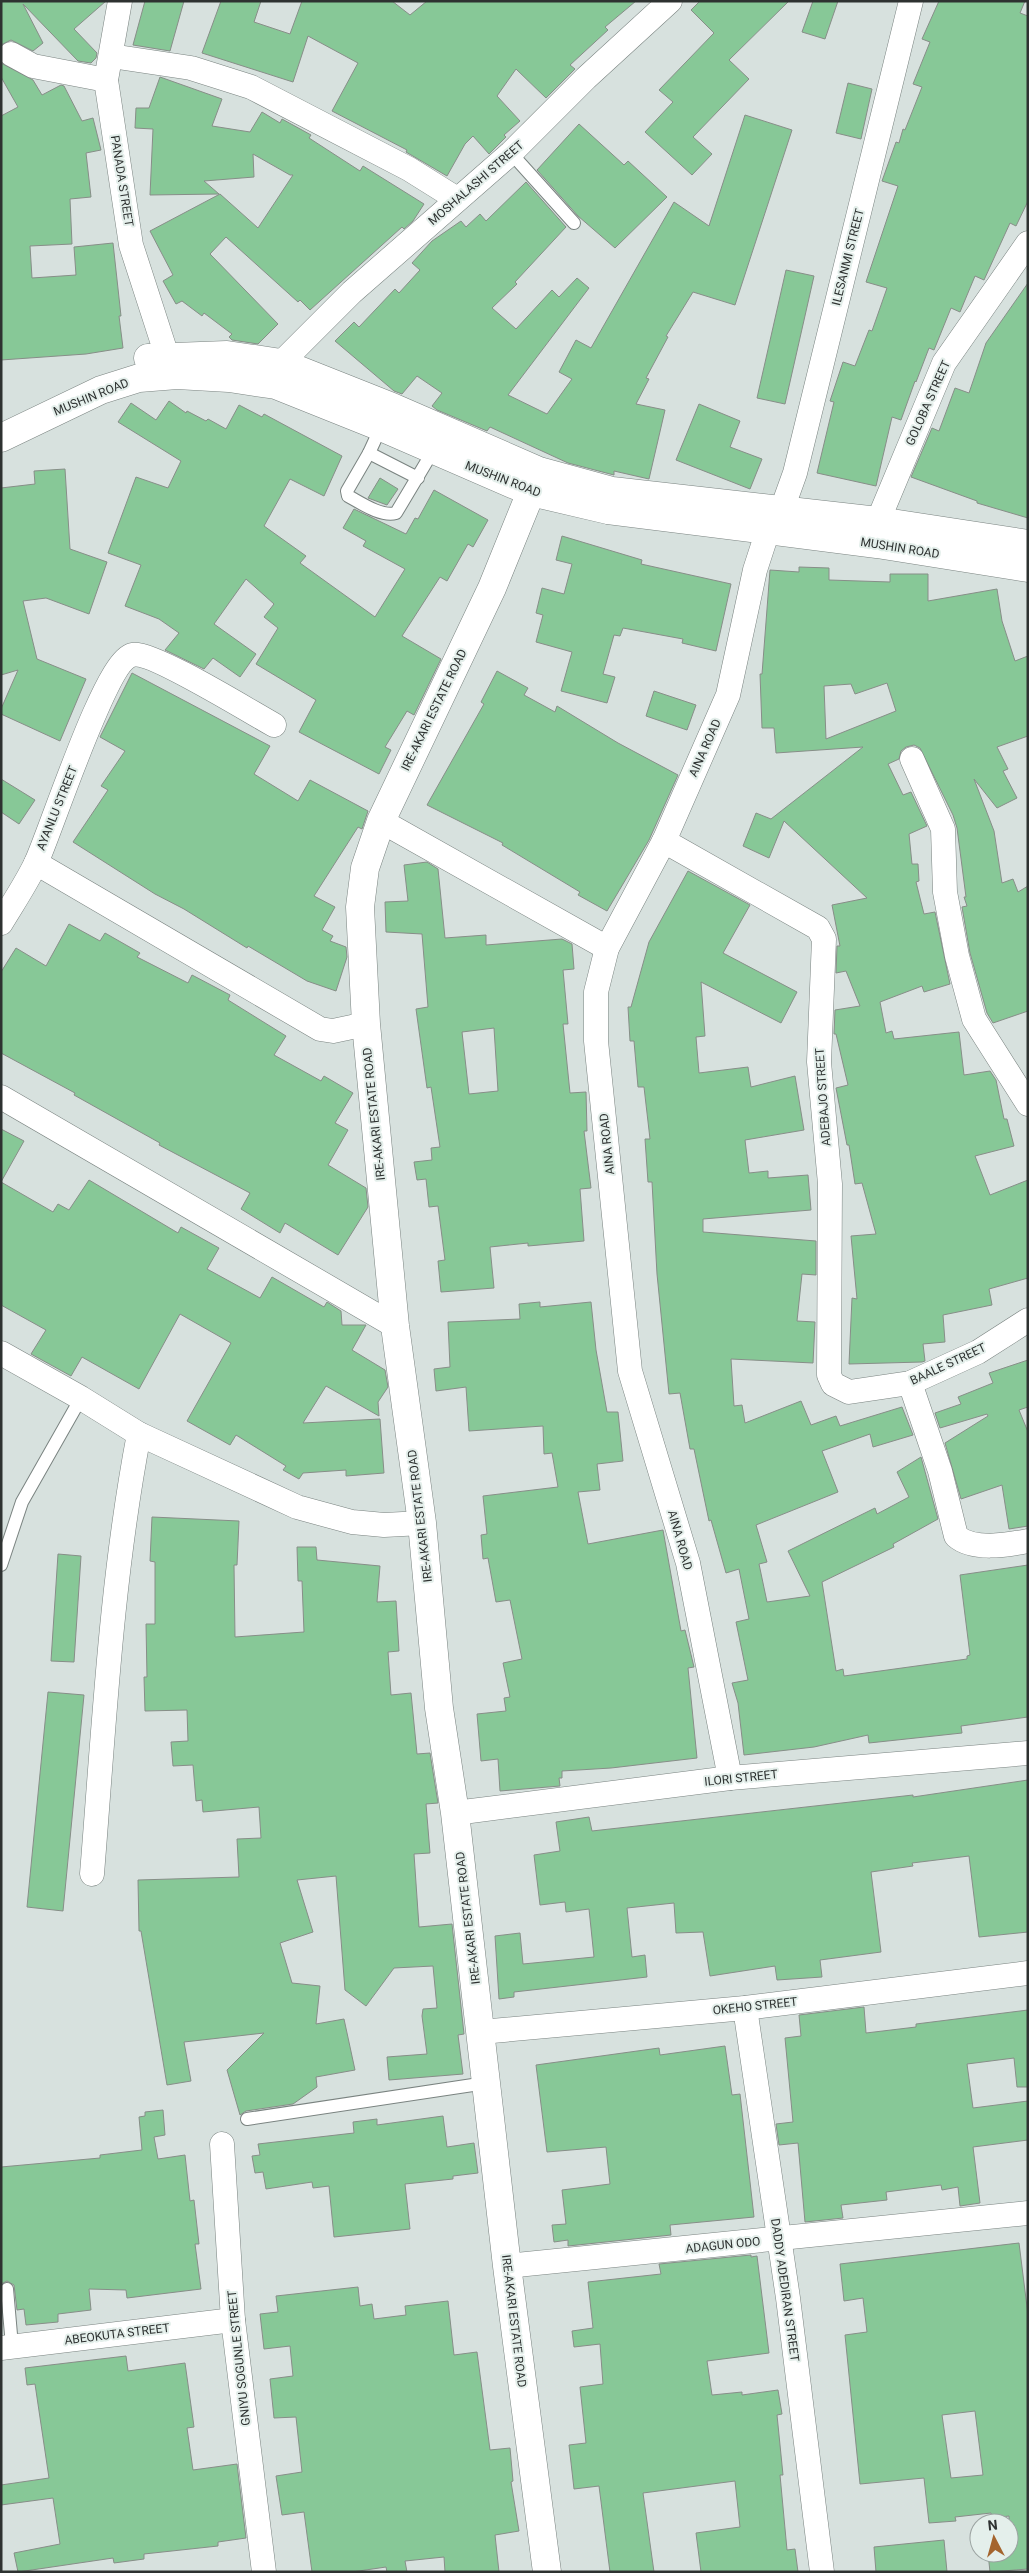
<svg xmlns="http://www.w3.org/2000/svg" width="1029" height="2573" font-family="Roboto,sans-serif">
<rect width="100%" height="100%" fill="#d7e1de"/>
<g fill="#87c897" stroke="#878e88" fill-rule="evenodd">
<path d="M1 1H106L74 29 97 53 96 58 91 63 78 61 23 4 43 43 33 51 11 40 1 45Z"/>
<path d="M145 1H184L170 51 133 45Z"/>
<path d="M221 1H261L254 22 290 34 302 1H392L410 15 427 1H636L605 27 608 30 570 65 575 69 546 98 516 69 497 96 520 121 504 135 506 137 489 154 473 136 465 144 447 176 406 152 407 150 332 111 358 63 308 36 293 82 202 53Z"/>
<path d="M700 1H789L729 60 749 79 693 137 712 154 692 175 645 132 673 102 659 90 714 33 691 10Z"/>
<path d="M813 1H838L825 39 802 32Z"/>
<path d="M939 1H1025L1020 13 1028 16V201L1016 226 1010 223 984 280 975 276 960 312 951 308 934 350 929 348 916 382 915 381 901 420 892 417 876 486 817 473 834 402 830 401 843 362 855 366 869 330 872 331 887 288 866 282 898 186 882 181 896 142 899 143 903 129 905 130 922 87 913 84 930 42 922 39Z"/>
<path d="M1 63 33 80 42 95 61 85 64 86 82 121 93 118 101 150 86 153 91 197 70 199 72 244 30 246 32 278 76 275 74 247 113 243 121 316H119L123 348 86 354 1 360V116L18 107 1 77Z"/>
<path d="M160 77 222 99 212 126 250 132 262 112 280 123 282 119 311 135 309 138 360 171 363 166 424 204 413 221 404 229 402 227 310 310 300 300 298 302 226 237 210 254 278 324 258 344 232 340 229 337 232 334 204 313 202 316 182 301 176 304 163 281 173 275 150 231 220 194 258 228 293 175H290L253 154 254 177 204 181 219 194 150 195 153 129 135 128 136 108H149Z"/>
<path d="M848 83 872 89 861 139 836 133Z"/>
<path d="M745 115 792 130 735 305 693 292 666 336 668 337 646 378 649 379 636 404 665 410 649 479 614 471V475L568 463 490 427 487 431 437 410 432 406 442 393 417 376 402 394 394 391 335 341 354 322 359 327 395 289 399 293 420 270 412 263 432 241 461 221 466 227 480 214 486 221 526 182 566 227 515 282 517 284 492 308 516 329 552 290 559 297 577 278 589 288 508 395 547 414 572 379 559 372 576 340 591 348 674 202 709 226Z"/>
<path d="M579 124 624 165 628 161 667 197 615 248 578 216 537 170Z"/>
<path d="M786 270 814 276 785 404 757 398Z"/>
<path d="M1028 283V518L977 503V501L911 477 932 428 939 431 955 388 969 393 986 343Z"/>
<path d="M169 401 186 413 187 411 206 421 208 419 226 429 239 405 262 417 264 414 342 456 324 496 290 479 264 526 306 556 300 563 375 617 405 569 363 546 366 541 343 528 354 509 406 534 415 518 418 519 434 490 488 520 473 547 468 544 447 581 440 577 402 636 441 659 414 715 407 711 385 747 391 750 379 774 299 732 316 700 256 664 278 628 264 617 274 604 246 579 214 624 256 654 240 677 213 658 204 669 165 650 179 633 159 619 125 606 141 565 108 553 136 477 168 488 181 461 118 422 131 403 156 420Z"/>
<path d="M699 404 740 421 730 447 762 459 750 489 676 460Z"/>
<path d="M65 469 70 549 107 562 89 614 46 598 23 601 37 659 86 679 60 741 1 714V709L18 670 1 675V488L35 484 34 471Z"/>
<path d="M380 478 398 489 387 505 368 498Z"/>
<path d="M562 536 642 560 641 564 731 584 716 651 682 643 683 639 623 628 620 636 614 635 603 674 615 677 607 703 561 691 572 652 536 642 543 615 536 613 542 588 564 594 572 564 556 560Z"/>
<path d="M799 567 829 568V580L890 582V574H928V601L997 589 1002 621 1015 661 1028 656V736L997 747 1008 769 1003 771 1017 798 997 808 974 779 994 831 1002 883 1013 879 1018 892 1028 886V1011L993 1023 987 1013 970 953 962 907 967 906 964 897H966L957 828 953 815 920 748 914 745 906 747 901 751 899 759 888 764 903 795 911 792 927 826 909 834 912 864H918L919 881 916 882 924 914 935 912 950 984 924 992 922 986 880 1002 886 1033 892 1031 894 1039 959 1032 964 1075 990 1071 996 1080 1004 1119H1007L1014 1146 975 1156 990 1195 1028 1180V1278L989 1289 992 1305 943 1315 945 1342 923 1344 925 1361 922 1362 849 1364 852 1298 857 1299 851 1236 876 1234 862 1183 855 1184 849 1145H847L836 1088 848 1085 836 1034H834L835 1010 860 1006 846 971 836 973 837 946H840L832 905 867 898 784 821 769 858 743 846 756 813 771 819 863 747 776 753 774 728H762L760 674H762L770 570 799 572ZM887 683 896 711 826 739 824 686 851 684 855 694Z"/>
<path d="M497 671 528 688 524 695 555 712 557 706 618 743 678 775 649 840 607 911 578 895 580 892 502 845 503 843 427 805 484 704 481 702Z"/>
<path d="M132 673 270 746 254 774 298 801 310 780 368 811 362 829 358 827 314 896 335 907 322 930 333 936 330 941 346 947 347 957 336 991 307 981 248 946 247 948 184 909 155 894 73 842 108 790 101 786 125 751 100 737Z"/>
<path d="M654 691 696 705 687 730 646 716Z"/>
<path d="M1 779 35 800 19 824 1 812Z"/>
<path d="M427 862 438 869 445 938 486 935V945L562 939 572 944 574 969 563 970 568 1024H563L570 1093 586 1092 587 1131H584L591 1188 580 1189 584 1241 528 1246V1243L490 1247 494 1288 441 1292 438 1261 445 1260 438 1206 429 1207 426 1179 417 1180 414 1162 432 1160 431 1148 440 1147 431 1087 427 1088 416 1009 428 1007 422 934 386 932 385 902 408 901 404 865ZM494 1028 498 1091 469 1094 462 1032Z"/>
<path d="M688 871 750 905 723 953 797 992 781 1023 701 982 705 1036 696 1037 699 1073 748 1067 751 1087 795 1076 804 1130 745 1140 749 1173 768 1171V1178L808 1175 811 1210 703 1219V1232L816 1241V1275L802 1274 797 1321 815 1322 813 1363 731 1359 734 1406 742 1405 745 1423 801 1401 811 1425 836 1416 840 1426 902 1407 913 1435 873 1447 870 1434 822 1451 838 1492 756 1525 767 1562 759 1564 767 1602 810 1596 788 1551 875 1508 877 1514 909 1497 897 1472 921 1457 938 1519 893 1544 894 1547 822 1582 836 1671 843 1669 844 1676 967 1659V1656L970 1655 960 1575 1028 1565V1717L961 1726 962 1733 869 1743 868 1735 814 1747 744 1755 738 1703 732 1683 748 1680 736 1622 749 1619 739 1569 726 1573 711 1520 709 1521 694 1449H690L680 1393 669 1394 657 1274 652 1182H648L645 1139H650L644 1087H638L634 1041H630L628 1007H631L649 942Z"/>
<path d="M69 924 100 941 105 933 140 953 137 957 188 983 192 975 230 995 228 1000 286 1036 274 1055 321 1081 324 1076 353 1093 335 1123 348 1130 328 1165 366 1188 368 1207 338 1255 285 1223 280 1233 241 1209 250 1193 159 1145 160 1143 74 1095 75 1093 1 1053V972L16 948 46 966Z"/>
<path d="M1 1129 24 1141 1 1182 53 1212 58 1204 69 1210 89 1180 178 1233 181 1227 219 1248 207 1269 260 1298 272 1277 324 1307 327 1302 341 1311 342 1325H366L352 1350 385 1370 388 1387 378 1402 379 1416 326 1386 303 1423 380 1419 384 1473 346 1476V1470L303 1473 299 1479 283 1470 286 1466 236 1435 230 1445 187 1421 231 1343 180 1314 139 1389 82 1357 71 1376 31 1354 46 1330 1 1305Z"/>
<path d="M540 1302V1307L591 1302 596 1350 607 1412H618L623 1461 597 1464 600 1490 578 1492 588 1544 663 1530 681 1631 685 1630 694 1667 688 1668 697 1758 611 1768 562 1771V1778H559L560 1786 500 1791 498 1759 481 1761 477 1714 506 1711 504 1698 510 1697 503 1663 522 1659 510 1600 496 1602 488 1558 483 1559 481 1535 487 1534 483 1496 558 1487 552 1453 544 1454 543 1426 469 1431 466 1387 436 1391 434 1369 450 1367 448 1322 520 1319 519 1304Z"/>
<path d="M1028 1360V1407L1019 1410 1028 1432V1526L1009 1529 1002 1485 961 1499 945 1443 988 1416 987 1414 940 1428 935 1413 961 1404 958 1397 993 1383 989 1373Z"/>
<path d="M152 1517 239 1521 237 1565H234L235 1637 304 1632 302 1581H298L297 1547H316L317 1560 380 1566 377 1602 396 1601 399 1651 388 1652 391 1695 411 1693 417 1754 430 1753 438 1803 426 1804 430 1853 414 1854 419 1927 452 1924 464 2034 458 2035 463 2074 389 2080 387 2057 427 2054 422 2016 423 2009 437 2008 433 1966 394 1968 366 2006 345 1990 336 1876 297 1880 313 1932 280 1943 292 1983 320 1986 316 2024 344 2019 355 2070 316 2077 317 2087 293 2104 246 2111 240 2115 227 2070 264 2033 184 2042 191 2081 167 2085 141 1931H139L138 1880 239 1877 237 1839 261 1838 259 1807 203 1812 202 1800 196 1801 193 1765 173 1766 171 1742 188 1741 187 1710 145 1711 144 1677H147L146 1624H155V1562L150 1561Z"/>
<path d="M58 1554 81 1556 74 1662 51 1661Z"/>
<path d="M48 1692 84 1695 63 1911 27 1907Z"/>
<path d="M1028 1780V1932L979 1937 969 1856 912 1863 913 1866 871 1872 881 1952 820 1960 822 1977 777 1980 775 1966 710 1976 703 1932 676 1933 674 1903 627 1908 632 1957 645 1955 647 1977 514 1992V1997L499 1999 495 1936 520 1933 523 1964 594 1957 589 1909 566 1912 565 1902 540 1905 534 1855 560 1851 556 1822 589 1817 592 1831 913 1795V1797Z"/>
<path d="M864 2007 866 2033 916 2027V2024L1028 2010V2087H1017L1014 2058 967 2064 973 2108 1028 2101V2140L973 2147 980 2203 960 2206 958 2187 942 2190 941 2185 886 2192 887 2200 841 2205 843 2218 805 2222 798 2143 779 2145 776 2124 793 2122 785 2038 801 2036 799 2015Z"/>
<path d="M725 2046 732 2095 740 2094 754 2217 670 2225 671 2235 568 2246V2240L554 2242 552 2225 566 2224 562 2190 610 2184 606 2147 547 2152 536 2065 659 2048 660 2055Z"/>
<path d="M163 2110 165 2135 154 2137 158 2159 185 2155 190 2201 194 2200 199 2244H195L201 2289 127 2298 126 2290 89 2289 91 2310 58 2314V2322L26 2325 24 2309 17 2310 14 2285 7 2281 1 2284V2167L100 2158V2155L142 2150 139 2117 145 2116V2112Z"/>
<path d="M443 2116 447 2147 474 2143 478 2173 453 2176V2179L405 2184 410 2229 334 2237 329 2186 313 2188 312 2182 266 2189 263 2172 255 2173 252 2156 260 2155 258 2144 354 2133 353 2122 377 2119V2125Z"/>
<path d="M1019 2243 1028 2315V2569L990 2572 988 2553H1009V2516L992 2518 991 2513 955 2517 956 2521 929 2523 924 2478 860 2484 845 2335 867 2332 863 2298 844 2301 840 2264ZM975 2411 983 2475 951 2478 942 2415Z"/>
<path d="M751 2255V2257L757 2256 769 2353 707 2361 712 2395 742 2392V2395L778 2390 782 2414 777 2415 783 2475H780L787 2550 795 2549 798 2572H701L696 2533 740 2527 735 2481 643 2493 654 2572H610L599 2486 574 2489 569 2445 586 2443 580 2387 603 2384 600 2344 574 2347 572 2331 593 2328 588 2282 661 2274 659 2264Z"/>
<path d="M358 2287 360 2306 372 2304 374 2319 406 2315 405 2306 448 2301 454 2355 477 2352 490 2450 510 2448 513 2481 511 2482 519 2531 495 2535 499 2572H445L444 2557 405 2561 407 2572H387L386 2567 352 2572H312L304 2512 282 2515 276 2476 302 2472 296 2417 274 2418 270 2379 293 2376 290 2346 264 2349 260 2314 278 2312 276 2296Z"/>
<path d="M126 2356 128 2371 185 2363 194 2427 187 2428 193 2470 237 2464 246 2538 218 2542V2546L144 2554V2559L114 2563 113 2558 18 2572 14 2553 60 2544 53 2498 1 2505V2485L49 2478 35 2384 27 2385 25 2368Z"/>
<path d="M944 2540 947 2572H876L874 2547Z"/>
</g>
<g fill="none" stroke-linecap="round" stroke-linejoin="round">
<g stroke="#7a8380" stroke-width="14">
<g id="service">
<path d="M511 153 574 223"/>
<path d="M381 427 369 453 347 491 348 496C361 503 381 517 396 513L433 451"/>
<path d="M369 453 418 478"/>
<path d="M1 1565 22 1502 81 1398"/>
<path d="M247 2119 486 2083"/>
<path d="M7 2289 12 2346"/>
</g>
</g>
<g stroke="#7a8380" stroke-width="25">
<g id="minor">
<path d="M120 1 106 80 131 245 167 356"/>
<path d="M11 54 33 66 106 80"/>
<path d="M111 56 191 68 251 87 409 169 457 199"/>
<path d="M281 363 352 292 511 153 586 78 670 1"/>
<path d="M781 512 795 473 911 1"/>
<path d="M878 521 944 363 1028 243"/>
<path d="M912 759 943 829 945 892 957 956 974 1019 1028 1104"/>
<path d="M381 821 607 948"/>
<path d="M664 841 818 928 824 939 819 1062 830 1184 829 1375 833 1384 849 1392 910 1383 978 1352 1028 1320"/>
<path d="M36 863 320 1029 333 1031 366 1024"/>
<path d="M1 923C13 903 26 884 36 863 51 831 105 662 132 655 151 650 252 713 274 725"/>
<path d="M1 1097 395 1326"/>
<path d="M1 1353 81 1398 139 1434 297 1507 352 1522 384 1525 422 1523"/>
<path d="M910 1383 940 1471 956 1536C973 1551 1007 1545 1028 1541"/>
<path d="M730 1778 688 1563 630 1371 596 1041V992L607 948 664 841 728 695 755 570 768 530"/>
<path d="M455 1813 730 1778 1028 1753"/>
<path d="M92 1874C104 1727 111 1580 139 1434"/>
<path d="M745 2008 788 2298 822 2572"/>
<path d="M481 2032 745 2008 1028 1973"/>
<path d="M222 2144 233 2320 264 2572"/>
<path d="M507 2266 1028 2213"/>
<path d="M1 2348 233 2320"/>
</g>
</g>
<g stroke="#7a8380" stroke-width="29">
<path id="tertiary" d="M531 492 492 588 381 821 365 868 360 907 366 1024 395 1326 422 1523 439 1708 455 1813 507 2266 547 2572"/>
</g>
<g stroke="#7a8380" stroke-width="29">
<g id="primary">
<path d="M148 358 227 355 281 363 392 407 539 471 612 491 878 521 1028 544"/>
<path d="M1 438 101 390 139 378 177 375 229 378 276 385 381 427 531 492 608 510 877 544 1028 568"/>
</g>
</g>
<use href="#service" stroke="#fff" stroke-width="12"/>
<use href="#minor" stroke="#fff" stroke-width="24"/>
<use href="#tertiary" stroke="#fff" stroke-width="28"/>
<use href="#primary" stroke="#fff" stroke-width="28"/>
</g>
<g text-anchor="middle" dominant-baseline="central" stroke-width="4" stroke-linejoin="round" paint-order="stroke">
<g font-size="12" fill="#2e3231" stroke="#e4efeb">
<text transform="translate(122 181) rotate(81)">PANADA STREET</text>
<text transform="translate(476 183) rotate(-41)">MOSHALASHI STREET</text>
<text transform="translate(848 257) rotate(-76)">ILESANMI STREET</text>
<text transform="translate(91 397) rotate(-22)">MUSHIN ROAD</text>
<text transform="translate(928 403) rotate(-66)">GOLOBA STREET</text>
<text transform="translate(503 479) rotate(21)">MUSHIN ROAD</text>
<text transform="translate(900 548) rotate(9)">MUSHIN ROAD</text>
<text transform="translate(434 710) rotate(-64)">IRE-AKARI ESTATE ROAD</text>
<text transform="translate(705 748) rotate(-66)">AINA ROAD</text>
<text transform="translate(57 808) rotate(-68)">AYANLU STREET</text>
<text transform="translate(823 1097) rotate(-94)">ADEBAJO STREET</text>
<text transform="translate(374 1114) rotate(-96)">IRE-AKARI ESTATE ROAD</text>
<text transform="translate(607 1144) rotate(-96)">AINA ROAD</text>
<text transform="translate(948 1364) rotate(-25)">BAALE STREET</text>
<text transform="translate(420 1516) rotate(-97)">IRE-AKARI ESTATE ROAD</text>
<text transform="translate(680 1540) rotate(74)">AINA ROAD</text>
<text transform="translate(741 1778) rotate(-6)">ILORI STREET</text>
<text transform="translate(468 1918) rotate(-97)">IRE-AKARI ESTATE ROAD</text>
<text transform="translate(755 2006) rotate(-6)">OKEHO STREET</text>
<text transform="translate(723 2245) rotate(-6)">ADAGUN ODO</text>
<text transform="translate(785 2290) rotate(82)">DADDY ADEDIRAN STREET</text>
<text transform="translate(514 2321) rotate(83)">IRE-AKARI ESTATE ROAD</text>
<text transform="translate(117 2334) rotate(-7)">ABEOKUTA STREET</text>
<text transform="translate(239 2358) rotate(-96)">GNIYU SOGUNLE STREET</text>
</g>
</g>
<rect width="1029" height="2573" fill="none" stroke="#2e3231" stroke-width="5"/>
<g transform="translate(994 2538) rotate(354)"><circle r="24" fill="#e4efeb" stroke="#9ba3a1"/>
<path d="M0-4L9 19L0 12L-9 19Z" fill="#a4642d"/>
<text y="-8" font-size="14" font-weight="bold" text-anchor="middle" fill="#2e3231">N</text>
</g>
</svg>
